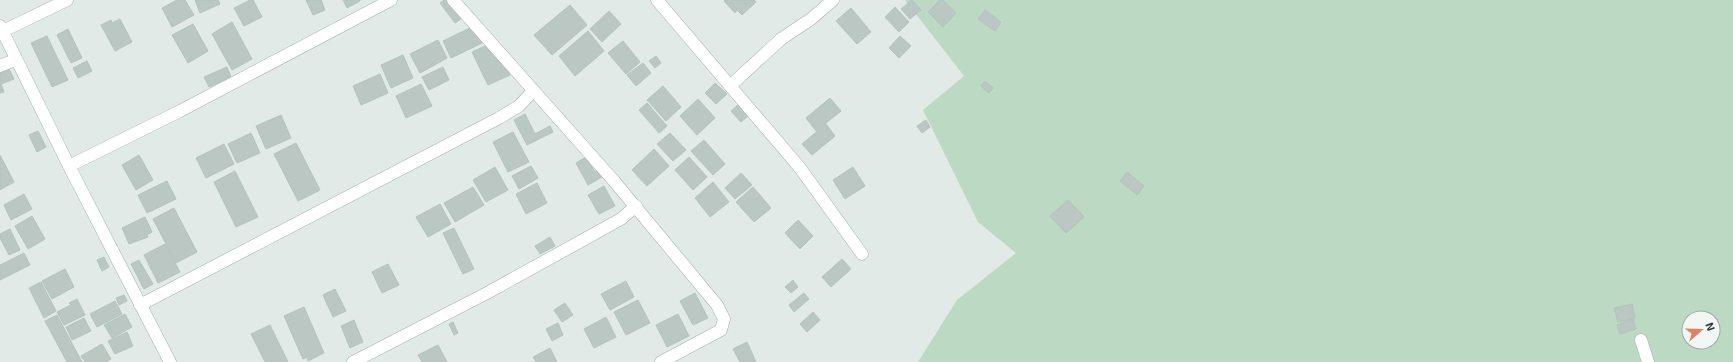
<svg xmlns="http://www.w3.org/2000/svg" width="1733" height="362" font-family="'Exo 2',sans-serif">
<rect width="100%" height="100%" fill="#e1eae6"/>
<path fill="#bcd9c3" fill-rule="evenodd" d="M905 0H1733V362H918L957 300 1016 253 978 222 923 110 964 76ZM1689 318H1713V342H1689Z"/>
<g fill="#bac7c2" stroke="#b4c3bc">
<path d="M177 0H185L194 15 172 27 162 8Z"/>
<path d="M195 0H218L220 4 200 13Z"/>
<path d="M250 0H253L262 17 244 26 234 8Z"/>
<path d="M306 0H321L325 10 313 15Z"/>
<path d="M343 0H360V1L347 8Z"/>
<path d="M444 0H453L465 16 455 23 440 3Z"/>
<path d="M725 0H754L756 2 742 15 737 10 735 13 724 1Z"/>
<path d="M912 0 921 10 910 19 901 9Z"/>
<path d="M940 0H943L956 13 943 27 928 12Z"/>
<path d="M570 5 587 25 552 55 534 35Z"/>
<path d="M895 7 909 22 899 32 885 17Z"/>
<path d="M851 8 871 32 857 44 836 21Z"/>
<path d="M985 10 1001 22 995 31 978 19Z"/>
<path d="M609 11 621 24 602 42 590 29Z"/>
<path d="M120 19 132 42 115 51 101 25 111 20 112 23Z"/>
<path d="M232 22 252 59 232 70 212 34Z"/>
<path d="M193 24 208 51 188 63 172 35Z"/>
<path d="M474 26 482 43 451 58 443 41Z"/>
<path d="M68 29 82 58 71 63 57 35Z"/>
<path d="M588 31 604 51 575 76 559 56Z"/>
<path d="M47 36 68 80 52 87 31 43Z"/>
<path d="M900 36 911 46 899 58 889 48Z"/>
<path d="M438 40 447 58 420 73 410 54Z"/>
<path d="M623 41 640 62 626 74 608 53Z"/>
<path d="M494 42 510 75 488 85 472 52Z"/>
<path d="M403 55 413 78 391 88 381 65Z"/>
<path d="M656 56 661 63 655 68 649 61Z"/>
<path d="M87 61 92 71 78 78 73 68Z"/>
<path d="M643 63 651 73 636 86 627 75Z"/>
<path d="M227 67 231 77 209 87 204 77Z"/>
<path d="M443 67 449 80 429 90 422 77Z"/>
<path d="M9 69 14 79 1 84 4 92 0 93V73Z"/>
<path d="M380 74 388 93 361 105 353 86Z"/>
<path d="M985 81 993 88 989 93 981 86Z"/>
<path d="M715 83 727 94 716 104 705 93Z"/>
<path d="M421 84 432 106 406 118 396 96Z"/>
<path d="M663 86 681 107 666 121 647 100Z"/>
<path d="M830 98 841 111 816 131 806 118Z"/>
<path d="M698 99 715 118 697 135 680 116Z"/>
<path d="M647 103 667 126 659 133 639 110Z"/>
<path d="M738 105 748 116 741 122 731 111Z"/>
<path d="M525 114 535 134 550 126 553 132 527 145 514 120Z"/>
<path d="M281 115 291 138 266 149 256 126Z"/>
<path d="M926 120 930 127 922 133 917 126Z"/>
<path d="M826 124 835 136 812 155 802 144Z"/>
<path d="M38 131 46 147 37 152 29 135Z"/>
<path d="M513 132 529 162 508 172 493 142Z"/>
<path d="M251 133 260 153 237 163 228 144Z"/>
<path d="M670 133 686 150 673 161 657 144Z"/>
<path d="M704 140 725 164 713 175 691 151Z"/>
<path d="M296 143 320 190 298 201 274 154Z"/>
<path d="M224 144 234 164 206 178 196 158Z"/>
<path d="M654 149 669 166 647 186 632 170Z"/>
<path d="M0 155 14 182 0 190Z"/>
<path d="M139 155 153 180 136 190 122 165Z"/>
<path d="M586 157 595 172 599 170 602 177 588 185 576 163Z"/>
<path d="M689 157 707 177 693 190 675 170Z"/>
<path d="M531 166 538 178 519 189 512 176Z"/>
<path d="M495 167 508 190 486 202 473 180Z"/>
<path d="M853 167 865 186 845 199 833 180Z"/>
<path d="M235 171 258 217 236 227 214 182Z"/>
<path d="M1127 172 1144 186 1137 195 1120 181Z"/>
<path d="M741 173 752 185 735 199 725 188Z"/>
<path d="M167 181 176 199 147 213 138 195Z"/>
<path d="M713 182 729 202 710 217 695 198Z"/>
<path d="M537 183 547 203 526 214 516 194Z"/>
<path d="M604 186 615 206 599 214 588 195Z"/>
<path d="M473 187 484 205 455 222 444 203Z"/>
<path d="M753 187 771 208 754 222 736 202Z"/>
<path d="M24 194 32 209 11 220 4 205Z"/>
<path d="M1068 200 1084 217 1066 233 1050 216Z"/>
<path d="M440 204 451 224 428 237 416 217Z"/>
<path d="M174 208 197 252 176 263 153 219Z"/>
<path d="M32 216 45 239 28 249 15 226Z"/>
<path d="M145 217 152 232 147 235 148 237 129 244 122 228Z"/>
<path d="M798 220 813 236 800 249 785 233Z"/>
<path d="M454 228 474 269 463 274 443 233Z"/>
<path d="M10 229 20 250 9 255 0 238V234Z"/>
<path d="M550 237 555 246 540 254 535 246Z"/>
<path d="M165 244 180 272 158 283 144 255Z"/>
<path d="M24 253 30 265 0 280V265Z"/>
<path d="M104 257 109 267 102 271 97 260Z"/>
<path d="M842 259 851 269 831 287 822 277Z"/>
<path d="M139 260 153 284 144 289 131 264Z"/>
<path d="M388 264 399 285 382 293 372 272Z"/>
<path d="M65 269 74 287 52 299 42 281Z"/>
<path d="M793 280 798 287 791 293 785 287Z"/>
<path d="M626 281 634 297 610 310 601 294Z"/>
<path d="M41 282 56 311 44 318 29 288Z"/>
<path d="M335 289 346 311 333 317 323 295Z"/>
<path d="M695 293 708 318 693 325 680 301Z"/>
<path d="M804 293 809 299 794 312 789 305Z"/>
<path d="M124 295 127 301 119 305 116 298Z"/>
<path d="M77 299 85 315 64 325 57 312 71 305 69 303Z"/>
<path d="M638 300 650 323 626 335 614 312Z"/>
<path d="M115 301 122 314 97 327 90 314Z"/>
<path d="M565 303 573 315 562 322 554 310Z"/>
<path d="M1632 304 1635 318 1618 322 1614 308Z"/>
<path d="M304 307 324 353 308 361 307 357 303 359 284 316Z"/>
<path d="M813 312 820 320 807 332 800 324Z"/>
<path d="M125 314 132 327 112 338 104 325Z"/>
<path d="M678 314 689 336 667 347 656 325Z"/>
<path d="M57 315 82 362H67L45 321Z"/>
<path d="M606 317 616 337 594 348 584 329Z"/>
<path d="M84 318 91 331 72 340 66 327Z"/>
<path d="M1633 319 1636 329 1620 334 1617 325Z"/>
<path d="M354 320 363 342 350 348 341 326Z"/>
<path d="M453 322 458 333 454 335 449 324Z"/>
<path d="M558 323 563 335 552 341 546 329Z"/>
<path d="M270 325 288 362H265L251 334Z"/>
<path d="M127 332 133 346 115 354 108 341Z"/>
<path d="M747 342 756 362H740L733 349Z"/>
<path d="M102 344 111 359 106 362H85L81 356Z"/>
<path d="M438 345 447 362H422L418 355Z"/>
<path d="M550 348 557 362H536L533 357Z"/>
</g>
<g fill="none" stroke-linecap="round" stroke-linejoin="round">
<g stroke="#a5b1ac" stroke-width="13">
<g id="minor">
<path d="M453 0 614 181 717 305 724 319 721 330 661 362"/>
<path d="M657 0 800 168 862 254"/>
<path d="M0 26 69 166 170 362"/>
<path d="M3 31 67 0"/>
<path d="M0 66 15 60"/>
<path d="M730 86 781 39 811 19 833 0"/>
<path d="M69 166 180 111 391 0"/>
<path d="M140 305 499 118 519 106 533 91"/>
<path d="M1641 340 1648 362"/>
<path d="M353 362 487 293 621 219 636 206"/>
</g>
</g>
<use href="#minor" stroke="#fff" stroke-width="12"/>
</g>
<g transform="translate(1701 330) rotate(70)"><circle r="19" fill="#f1f7f4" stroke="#9faba6"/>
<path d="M0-3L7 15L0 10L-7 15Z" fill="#e28067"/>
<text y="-6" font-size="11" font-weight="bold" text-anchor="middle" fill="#243932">N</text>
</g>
</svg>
